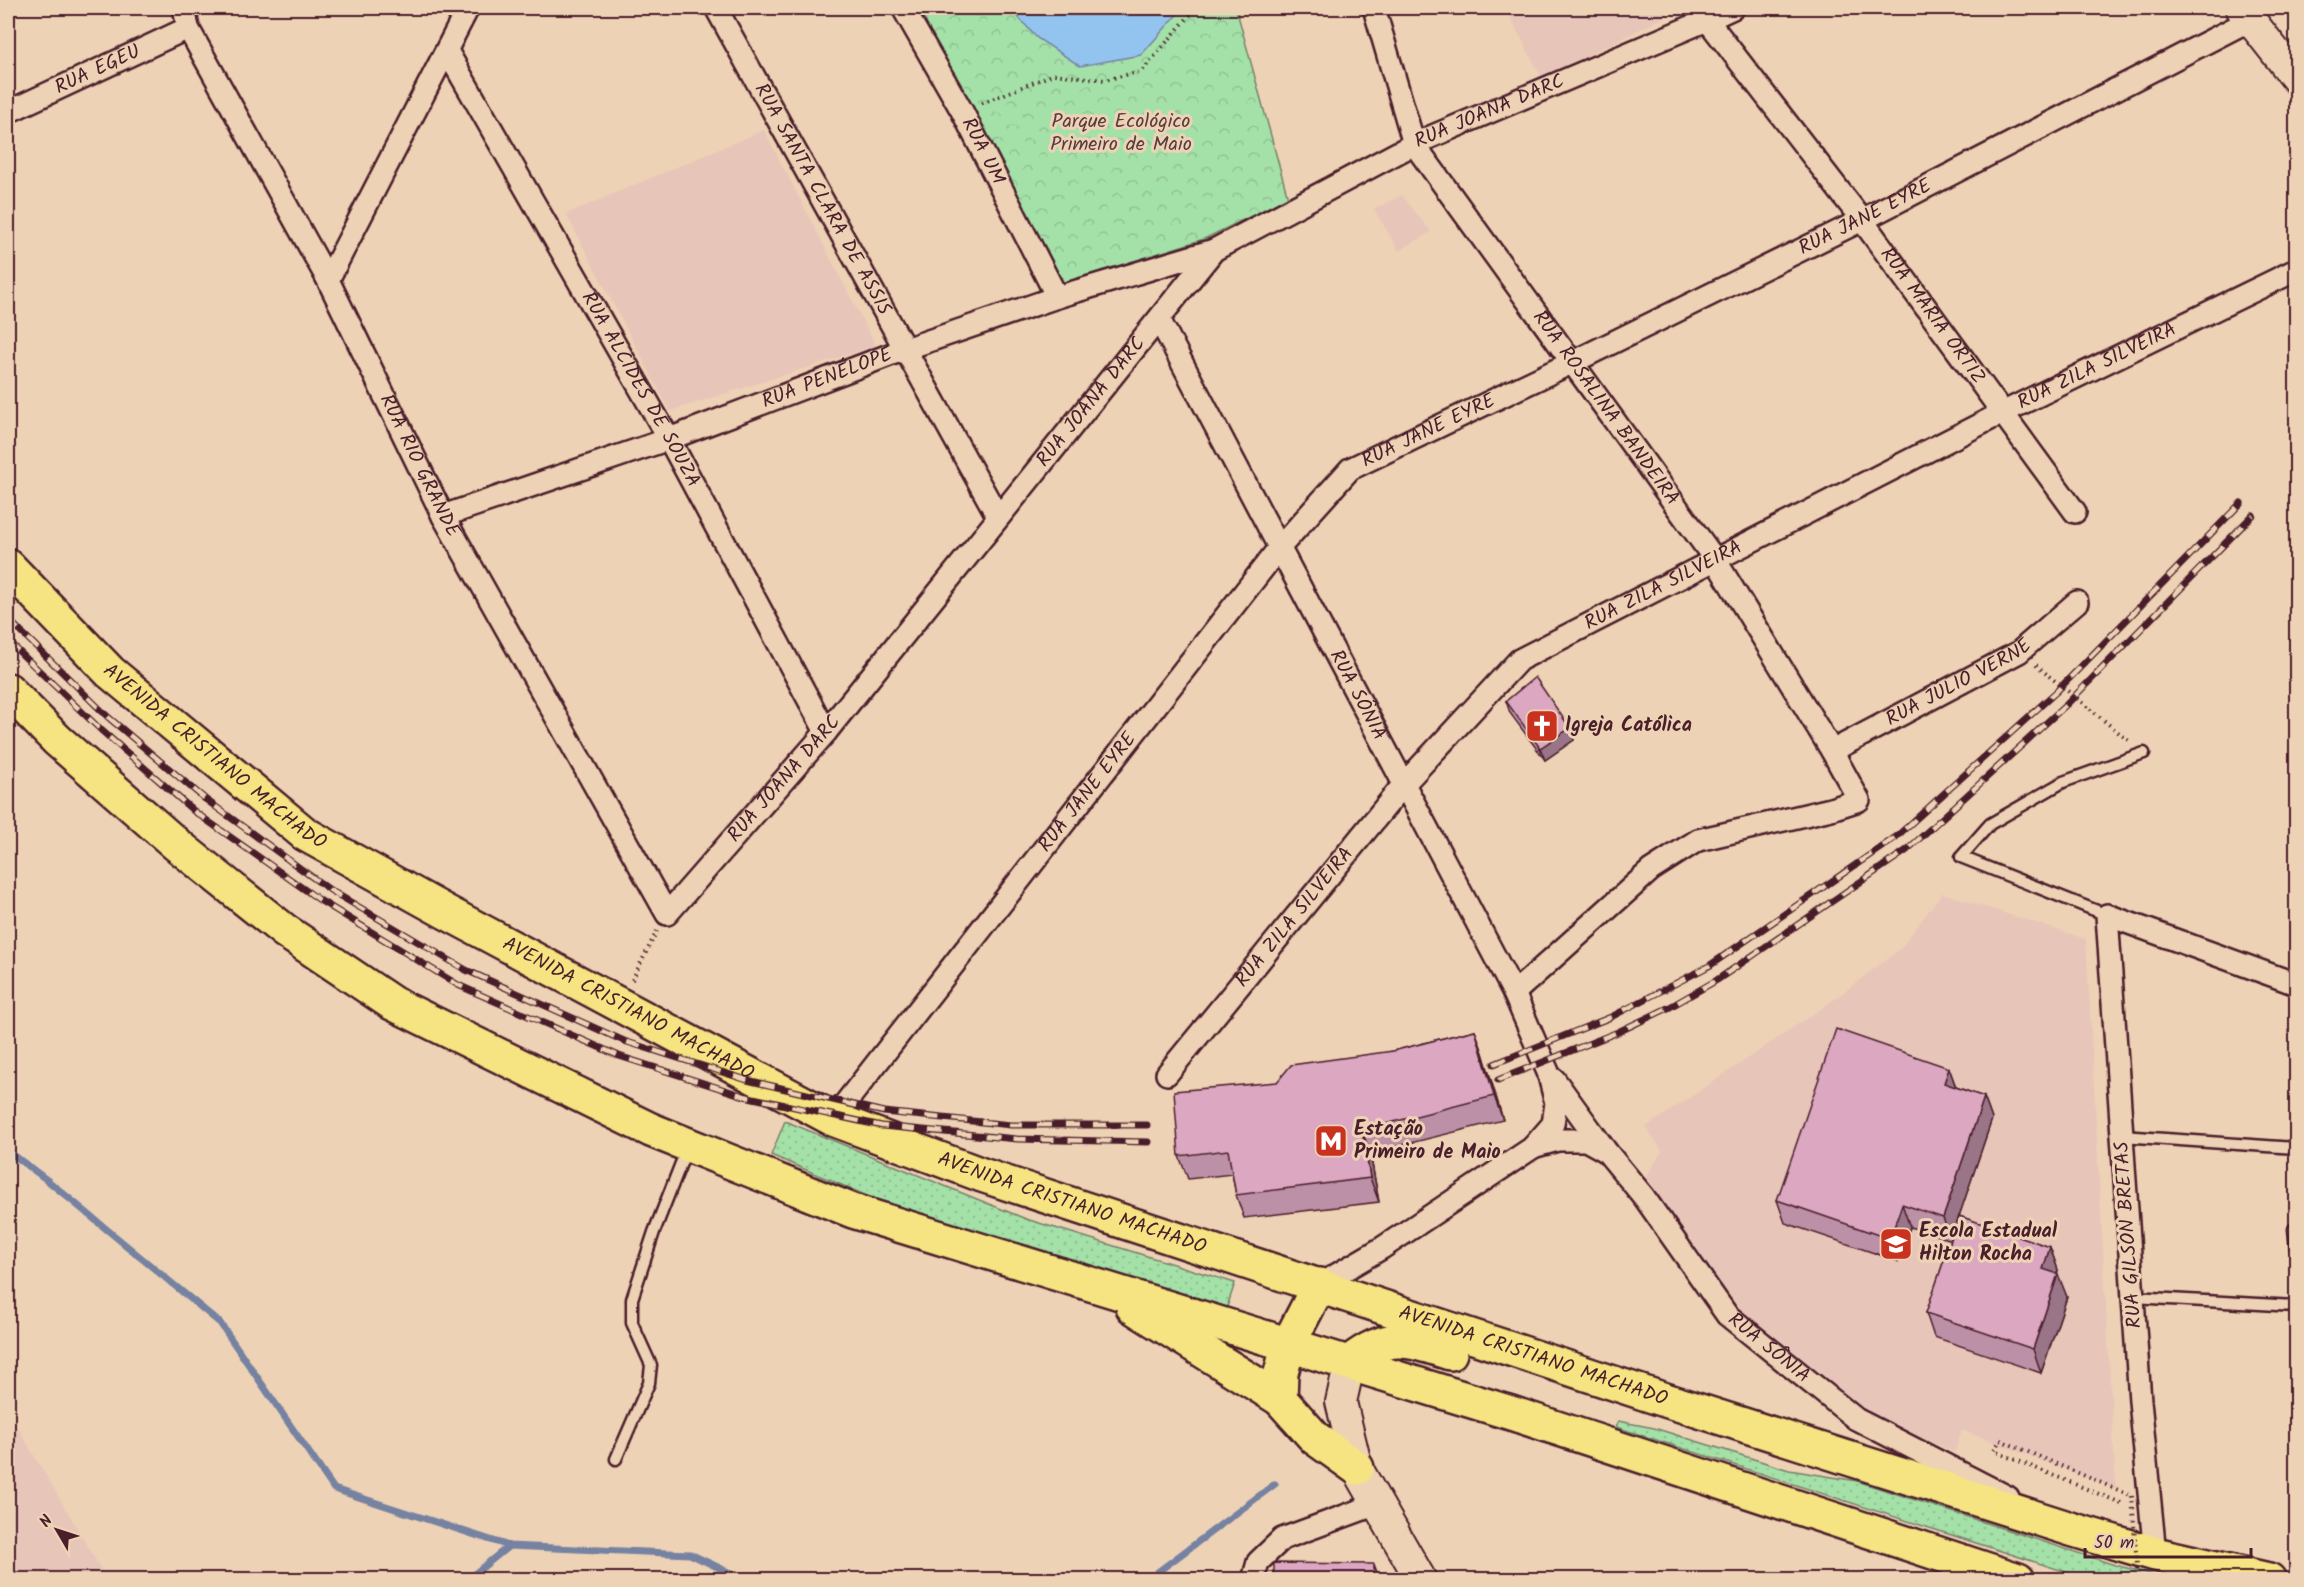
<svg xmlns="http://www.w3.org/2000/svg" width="2304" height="1587" font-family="Kalam,sans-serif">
<defs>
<pattern id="grass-dots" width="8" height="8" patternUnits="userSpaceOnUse" patternTransform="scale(1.5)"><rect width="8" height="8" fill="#a4e1a8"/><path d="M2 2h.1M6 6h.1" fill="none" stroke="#8fc191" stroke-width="1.8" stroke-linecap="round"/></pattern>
<pattern id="park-crowns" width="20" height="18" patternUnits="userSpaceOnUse" patternTransform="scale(1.5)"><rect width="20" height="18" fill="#a4e1a8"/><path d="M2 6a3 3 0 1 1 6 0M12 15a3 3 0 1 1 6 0" fill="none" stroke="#8fc191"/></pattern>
</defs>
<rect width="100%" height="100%" fill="#eed2b5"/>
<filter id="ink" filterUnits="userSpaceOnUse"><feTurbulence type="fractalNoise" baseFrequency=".0167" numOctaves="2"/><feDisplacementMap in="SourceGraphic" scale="12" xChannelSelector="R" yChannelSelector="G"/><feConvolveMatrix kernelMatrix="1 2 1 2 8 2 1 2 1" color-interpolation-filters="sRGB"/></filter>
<g filter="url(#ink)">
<g fill="#e8c5b9">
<path d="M1505 8H1659L1667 16 1542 78Z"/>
<path d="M764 130 876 346 670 411 566 214Z"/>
<path d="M1402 195 1431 232 1399 251 1374 209Z"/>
<path d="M1942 893 2086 939 2116 1489 1962 1430 1955 1452 1858 1413 1737 1306 1643 1182 1662 1151 1646 1127 1828 1004 1900 949Z"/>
<path d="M8 1411 107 1579H8Z"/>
</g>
<g fill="url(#grass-dots)" stroke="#77806a" stroke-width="1.5">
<path d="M785 1121 1026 1219 1235 1283 1227 1307 1128 1277 992 1242 870 1197 771 1155Z"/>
<path d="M1618 1421 1654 1428 1789 1470 1857 1481 2115 1565 2170 1579H2088L1616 1427Z"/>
</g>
<path fill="url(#park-crowns)" stroke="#77806a" stroke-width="1.5" d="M911 8H1236L1288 198 1204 239 1057 285Z"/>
<path fill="#93c4ef" stroke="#7682a1" stroke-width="1.5" d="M1010 8H1183L1141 55 1080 66 1037 38Z"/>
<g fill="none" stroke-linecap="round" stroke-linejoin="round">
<g stroke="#7682a1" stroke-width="7">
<path d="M8 1151 47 1180 220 1323 334 1489 509 1546 690 1554 745 1580"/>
<path d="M467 1580 509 1546"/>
<path d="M1147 1580 1275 1484"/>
</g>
<g stroke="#4a1f2b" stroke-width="15">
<g id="lane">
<path d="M2107 915 1961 857 1990 824 2063 782 2144 753"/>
<path d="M2122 1136 2296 1148"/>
<path d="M2294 1229 2296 1248"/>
<path d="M2133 1297 2296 1306"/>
<path d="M616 1459 649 1383 651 1365 632 1323V1299L654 1232 687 1148"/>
</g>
</g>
<g stroke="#4a1f2b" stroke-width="26">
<g id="street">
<path d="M184 8 188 28 328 280"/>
<path id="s1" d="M468 8 328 280 443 516 667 914 826 732 1214 250 1414 144 1707 20 1733 8"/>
<path id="s2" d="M716 8 998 517"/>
<path id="s3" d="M903 8 962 111 1057 297"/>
<path id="s4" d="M1374 8 1414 144 1716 561 1832 751 1859 800 1831 809 1698 840 1651 870 1514 993"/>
<path id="s5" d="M1698 8 1862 220 2075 512"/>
<path id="s6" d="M447 51 669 439 826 732"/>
<path id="s7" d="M8 112 188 28"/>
<path id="s8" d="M1160 321 1514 993 1548 1072 1556 1103 1553 1124 1532 1148 1382 1248 1319 1285"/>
<path id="s9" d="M443 516 669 439 905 349 1057 297 1214 250"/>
<path id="s10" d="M1832 751 2019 652 2077 602"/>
<path id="s11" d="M1167 1074 1404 784 1519 660 2002 413 2296 270"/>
<path id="s12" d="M1554 1079 1606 1151 1644 1197 1727 1315 1856 1419 2008 1497"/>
<path id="s13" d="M833 1119 1279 548 1350 469 1573 362 1862 220 2250 20"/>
<path d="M1533 1147 1558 1140H1586L1606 1151"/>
<path d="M2155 1554 2140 1401 2107 915 2296 984"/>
<path d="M1253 1580 1258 1562 1282 1539 1377 1504"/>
</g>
</g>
<g stroke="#4a1f2b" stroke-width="34">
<g id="secondary">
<path d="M2241 8 2296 78"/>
<path d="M1350 1362 1341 1402 1357 1468 1421 1580"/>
</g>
</g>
<g stroke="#4a1f2b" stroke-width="38">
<g id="highway">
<path id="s14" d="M8 566 110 672 305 834 444 911 833 1119 982 1175 1659 1398 2074 1530 2155 1554 2269 1580"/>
<path d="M8 690 57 740 176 844 285 931 392 1003 651 1130 853 1211 1511 1413 2018 1580"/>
<path d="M1133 1307 1280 1399 1315 1438 1357 1468"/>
<path d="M1350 1362C1388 1332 1406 1339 1450 1353"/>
<path d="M1280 1399 1281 1373 1289 1343 1319 1285"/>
</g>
</g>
<g stroke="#4a1f2b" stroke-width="4" stroke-dasharray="1.5 4.5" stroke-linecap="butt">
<path d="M982 103 1054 74 1105 80 1142 71 1196 8"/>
<path d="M2036 665 2049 676"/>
<path d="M2090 709 2129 741"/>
<path d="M632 980 657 931"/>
<path d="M2121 1503 1994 1451 2000 1440 2130 1495"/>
</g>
<use href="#lane" stroke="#eed2b5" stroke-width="10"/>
<use href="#street" stroke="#eed2b5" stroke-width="21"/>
<use href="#secondary" stroke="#eed2b5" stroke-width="30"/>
<use href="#highway" stroke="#f6e381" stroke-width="33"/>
<g stroke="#4a1f2b" stroke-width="7">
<g id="rail">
<path d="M8 619 108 717 205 799 330 890 466 970 624 1041 747 1080 884 1112 1011 1125H1147"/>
<path d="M8 641 101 730 195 812 321 901 458 985 619 1056 744 1096 882 1126 1017 1139 1148 1142"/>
<path d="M1494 1064 1611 1017 1709 966 1896 837 2056 692 2241 503"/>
<path d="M1498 1080 1618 1032 1670 1007 1717 980 1907 850 2067 704 2253 515"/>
</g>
</g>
<use href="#rail" stroke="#eed2b5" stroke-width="4.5" stroke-dasharray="14" stroke-linecap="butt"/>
<g stroke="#4a1f2b" stroke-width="4" stroke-dasharray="1.5 4.5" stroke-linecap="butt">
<path d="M2049 676 2090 709"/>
<path d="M2132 1496 2138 1580"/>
</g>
</g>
<g fill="#bc90a6" stroke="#4a1f2b" stroke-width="1.5">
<path d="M1506 701 1570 728 1574 740 1545 760 1510 713Z"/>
<path d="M1475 1030 1483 1053 1503 1120 1370 1153 1379 1202 1244 1218 1236 1195 1232 1174 1188 1179 1179 1156 1277 1082 1393 1051Z"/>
<path d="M1949 1068 1956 1087 1984 1097 1992 1119 1959 1216 2050 1247 2058 1270 2057 1274 2067 1297 2041 1373 1934 1337 1926 1313 1951 1240 1910 1227 1898 1261 1785 1223 1777 1200Z"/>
</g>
<g fill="#997587" stroke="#4a1f2b" stroke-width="1.5">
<path d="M1570 728 1574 740 1545 760 1540 748Z"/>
<path d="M1475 1030 1483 1053 1503 1120 1494 1096Z"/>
<path d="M1949 1068 1957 1090 1944 1083Z"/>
<path d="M1984 1097 1992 1119 1951 1240 1943 1218Z"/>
<path d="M1362 1130 1370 1153 1379 1202 1370 1178Z"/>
<path d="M1902 1204 1910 1227 1898 1261 1890 1239Z"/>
<path d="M2050 1247 2058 1270 2051 1292 2043 1269Z"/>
<path d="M2058 1274 2067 1297 2041 1373 2033 1349Z"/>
<path d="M1374 1564 1380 1580H1374Z"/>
</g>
<g fill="#dba7c1" stroke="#4a1f2b" stroke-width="1.5">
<path d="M1535 677 1570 728 1540 748 1506 701Z"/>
<path d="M1836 1029 1949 1068 1944 1083 1984 1097 1943 1218 1902 1204 1890 1239 1777 1200Z"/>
<path d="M1475 1030 1494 1096 1362 1130 1370 1178 1236 1195 1228 1150 1179 1156 1174 1091 1277 1082 1291 1065 1393 1051Z"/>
<path d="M1959 1216 2050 1247 2043 1269 2058 1274 2033 1349 1926 1313Z"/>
<path d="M1274 1563 1374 1564V1580H1274Z"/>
</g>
</g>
<defs>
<g id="church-square" transform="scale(1.725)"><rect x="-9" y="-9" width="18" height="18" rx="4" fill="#c8321e" stroke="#eed2b5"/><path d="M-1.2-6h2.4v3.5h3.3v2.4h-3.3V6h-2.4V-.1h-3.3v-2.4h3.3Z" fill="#fff"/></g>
<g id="metro-square" transform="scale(1.725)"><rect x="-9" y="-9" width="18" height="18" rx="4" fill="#c8321e" stroke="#eed2b5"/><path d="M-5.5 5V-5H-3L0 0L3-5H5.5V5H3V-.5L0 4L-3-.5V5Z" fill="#fff"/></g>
<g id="school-square" transform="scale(1.725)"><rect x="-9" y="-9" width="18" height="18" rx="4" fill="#c8321e" stroke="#eed2b5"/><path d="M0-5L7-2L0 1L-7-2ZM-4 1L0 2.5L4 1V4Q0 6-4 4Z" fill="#fff"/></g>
</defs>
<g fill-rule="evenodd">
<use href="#church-square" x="1542" y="726"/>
<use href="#metro-square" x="1331" y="1141"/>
<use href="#school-square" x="1896" y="1244"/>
</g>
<g text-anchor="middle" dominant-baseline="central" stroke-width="6" stroke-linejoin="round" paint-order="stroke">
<g font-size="20" fill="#4a1f2b" stroke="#eed2b5">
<text stroke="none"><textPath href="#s7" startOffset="99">RUA EGEU</textPath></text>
<text stroke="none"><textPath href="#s1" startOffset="2194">RUA JOANA DARC</textPath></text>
<text stroke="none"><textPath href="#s3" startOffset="164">RUA UM</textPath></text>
<text stroke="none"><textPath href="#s2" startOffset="219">RUA SANTA CLARA DE ASSIS</textPath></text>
<text stroke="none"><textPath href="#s13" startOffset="1404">RUA JANE EYRE</textPath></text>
<text stroke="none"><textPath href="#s5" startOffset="387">RUA MARIA ORTIZ</textPath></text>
<text stroke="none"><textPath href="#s11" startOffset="1192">RUA ZILA SILVEIRA</textPath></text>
<text stroke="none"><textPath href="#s9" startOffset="408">RUA PENÉLOPE</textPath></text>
<text stroke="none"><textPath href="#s6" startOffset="390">RUA ALCIDES DE SOUZA</textPath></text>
<text stroke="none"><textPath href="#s1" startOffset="1690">RUA JOANA DARC</textPath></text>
<text stroke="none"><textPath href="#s4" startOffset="468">RUA ROSALINA BANDEIRA</textPath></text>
<text stroke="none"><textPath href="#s13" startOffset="918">RUA JANE EYRE</textPath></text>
<text stroke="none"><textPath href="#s1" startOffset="513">RUA RIO GRANDE</textPath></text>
<text stroke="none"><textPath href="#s11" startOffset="706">RUA ZILA SILVEIRA</textPath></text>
<text stroke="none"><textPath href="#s10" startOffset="144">RUA JÚLIO VERNE</textPath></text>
<text stroke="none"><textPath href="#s8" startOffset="423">RUA SÔNIA</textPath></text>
<text stroke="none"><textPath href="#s14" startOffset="282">AVENIDA CRISTIANO MACHADO</textPath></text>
<text stroke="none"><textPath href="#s1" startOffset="1204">RUA JOANA DARC</textPath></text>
<text stroke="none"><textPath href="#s13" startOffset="414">RUA JANE EYRE</textPath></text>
<text stroke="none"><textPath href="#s11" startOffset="202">RUA ZILA SILVEIRA</textPath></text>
<text stroke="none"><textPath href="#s14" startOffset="768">AVENIDA CRISTIANO MACHADO</textPath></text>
<text stroke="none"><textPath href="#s14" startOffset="1254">AVENIDA CRISTIANO MACHADO</textPath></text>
<text transform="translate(2129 1235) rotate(-94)">RUA GILSON BRETAS</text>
<text stroke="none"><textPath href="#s12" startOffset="346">RUA SÔNIA</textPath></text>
<text stroke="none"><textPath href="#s14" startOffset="1740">AVENIDA CRISTIANO MACHADO</textPath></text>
</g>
<g font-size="20" fill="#583c3e" stroke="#eed2b5">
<text x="1121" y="122">Parque Ecológico<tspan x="1121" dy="23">Primeiro de Maio</tspan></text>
</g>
<g font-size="20" font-weight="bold" fill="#4a1f2b" stroke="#eed2b5" text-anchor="start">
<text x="1565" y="726">Igreja Católica</text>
<text x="1354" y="1130">Estação<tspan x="1354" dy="23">Primeiro de Maio</tspan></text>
<text x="1919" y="1232">Escola Estadual<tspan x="1919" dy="23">Hilton Rocha</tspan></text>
</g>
</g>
<rect width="2304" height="1587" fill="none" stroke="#eed2b5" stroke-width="30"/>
<rect x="15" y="15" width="2274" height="1557" fill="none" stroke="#4a1f2b" stroke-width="2" filter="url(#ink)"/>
<g transform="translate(57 1530) rotate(309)" stroke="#eed2b5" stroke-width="4.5" paint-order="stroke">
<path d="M0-4.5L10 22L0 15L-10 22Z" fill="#4a1f2b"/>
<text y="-9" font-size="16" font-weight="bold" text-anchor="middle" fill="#4a1f2b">N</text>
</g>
<path d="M2085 1548v9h166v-9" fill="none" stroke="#4a1f2b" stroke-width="3"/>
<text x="2094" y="1548" font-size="18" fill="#4a1f2b" stroke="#eed2b5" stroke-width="4.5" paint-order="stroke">50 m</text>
</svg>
